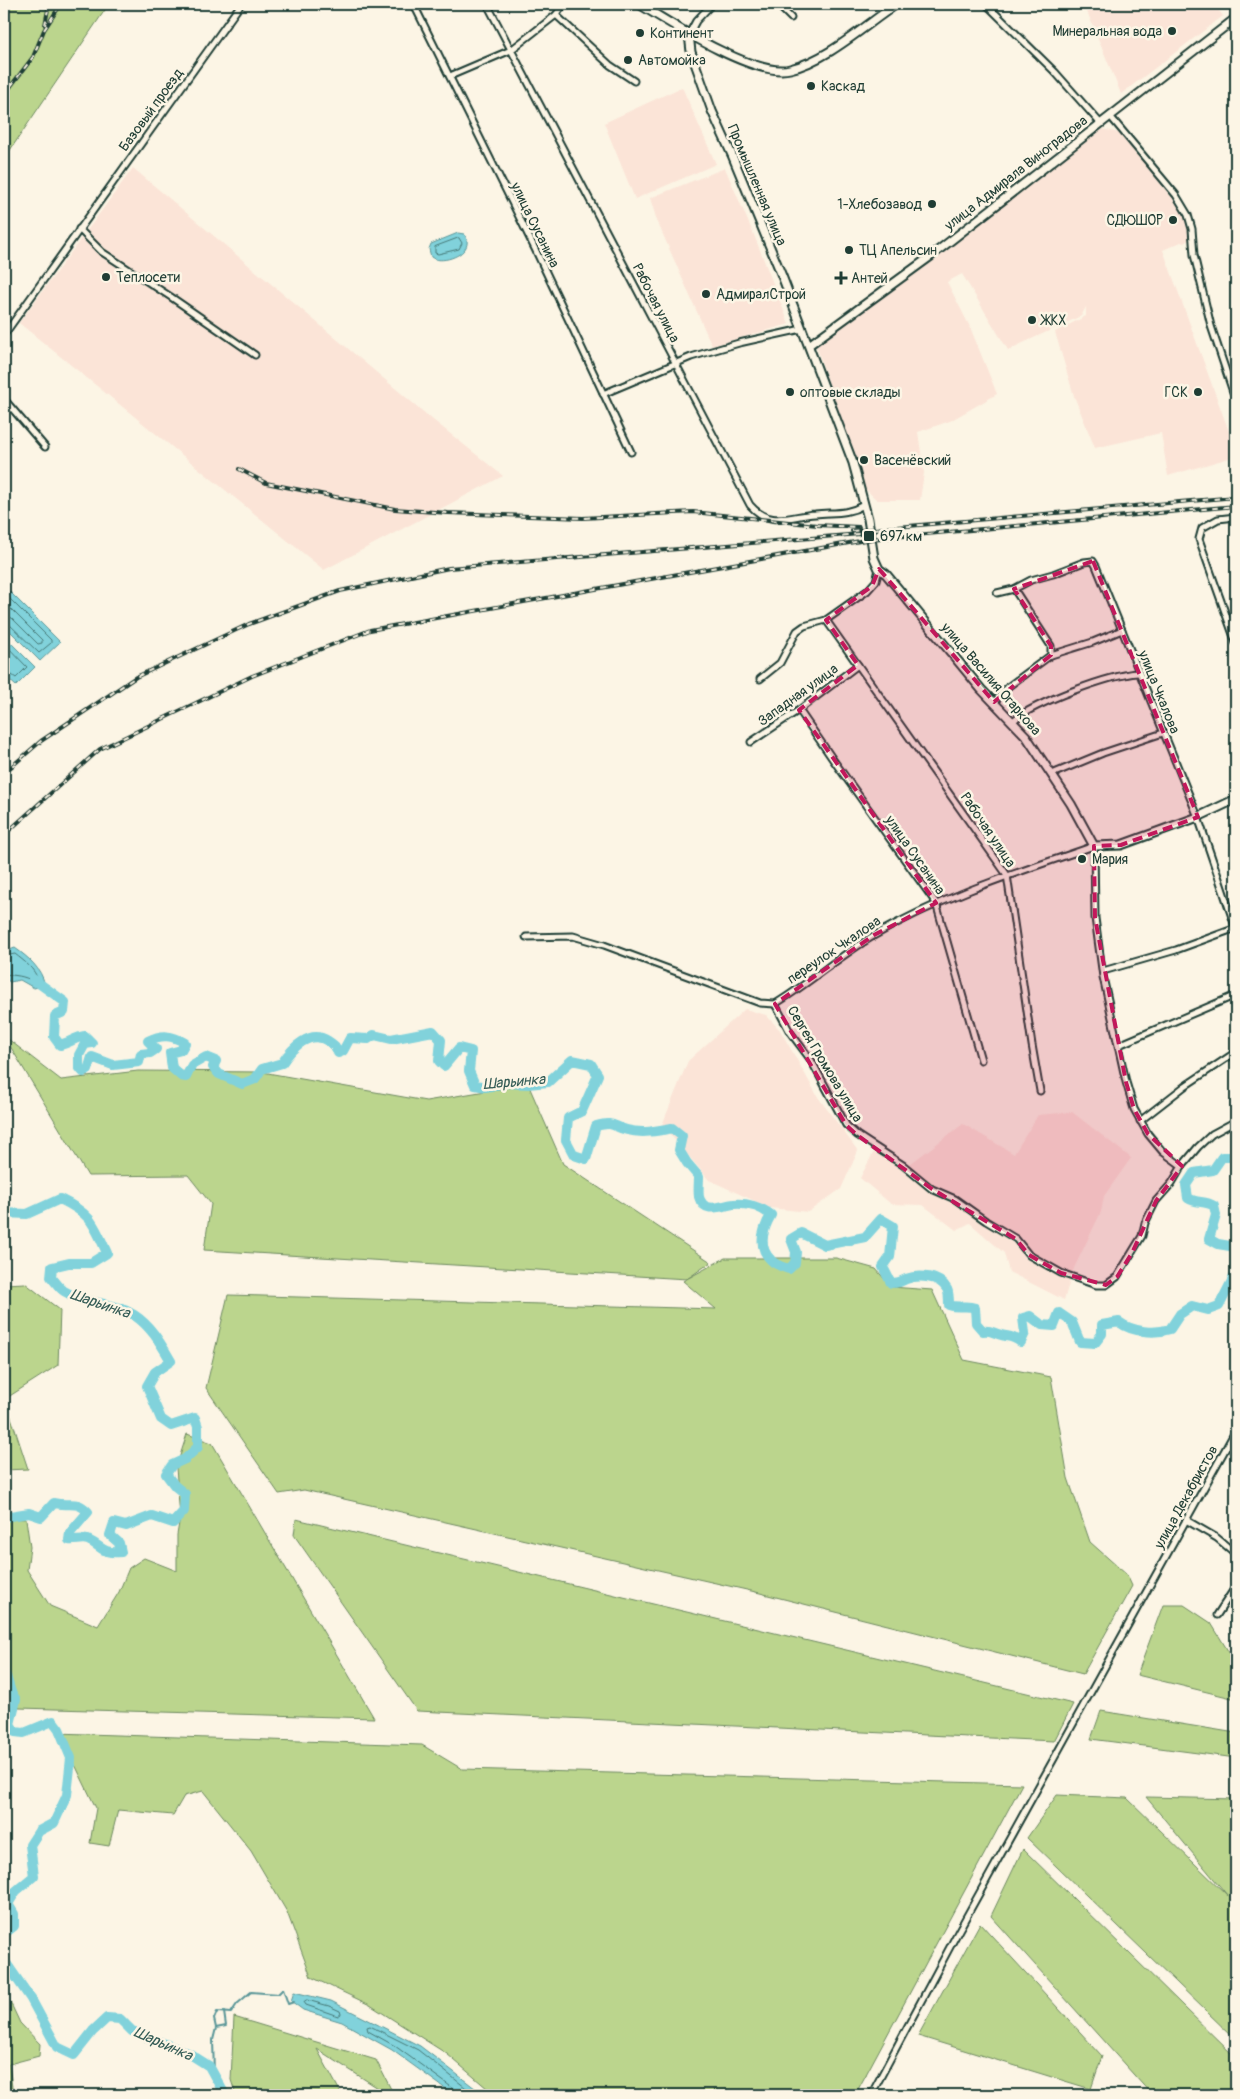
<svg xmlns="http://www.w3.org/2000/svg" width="1240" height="2099" font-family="Pangolin,sans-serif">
<rect width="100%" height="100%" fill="#fcf5e5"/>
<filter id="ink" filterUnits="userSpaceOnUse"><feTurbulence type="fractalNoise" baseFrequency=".02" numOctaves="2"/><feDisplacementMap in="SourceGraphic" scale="10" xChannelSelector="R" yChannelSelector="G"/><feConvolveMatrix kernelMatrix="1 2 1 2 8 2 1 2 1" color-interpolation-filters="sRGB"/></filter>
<g filter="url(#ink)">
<g fill="#fbe4d7">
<path d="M1092 4H1214L1223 16 1121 94 1086 9Z"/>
<path d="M682 87 716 164 635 199 604 123Z"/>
<path d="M1103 129 1123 134 1184 213 1195 235 1184 243 1181 242 1163 250 1236 451V456L1168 476 1161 433 1095 448 1074 396 1055 332 1086 316V307L1081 316 1008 350 962 274 947 282 970 327 997 394 950 421 918 432 924 473 920 500H877L862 486 816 345 864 311 963 237 1059 160Z"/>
<path d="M133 168 433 420 503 476 324 570 19 323Z"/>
<path d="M725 168 754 235 789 324 712 346 657 221 650 198Z"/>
<path d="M745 1009 766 1015 780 1030 818 1097 858 1151 841 1189 808 1212 770 1208 709 1180 662 1125 688 1061Z"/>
<path d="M1072 1112 1131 1158 1104 1196 1101 1212 1074 1268 1064 1300 1009 1272 1004 1253 970 1223 956 1230 923 1205 891 1204 860 1178 878 1144 910 1164 963 1124 1014 1154 1038 1115Z"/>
</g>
<g fill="#bbd58d" stroke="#6d8960">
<path d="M4 4H109L4 159Z"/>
<path d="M4 1036 61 1080 138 1071 262 1072 426 1101 528 1084 563 1164 711 1262 687 1279 204 1250 211 1204 188 1175 88 1176Z"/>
<path d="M725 1258H836L876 1269 891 1287 932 1290 964 1360 1051 1377 1068 1478 1090 1542 1127 1575 1132 1586 1083 1674 760 1593 304 1490 279 1494 206 1388 228 1295 716 1309 683 1281Z"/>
<path d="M25 1283 60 1310 58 1365 5 1399 28 1469 4 1470V1284Z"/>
<path d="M187 1434 212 1443 374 1718 19 1708 4 1677V1518L26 1519 30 1547 27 1570 50 1606 98 1626 119 1592 129 1568 144 1558 177 1571V1535L180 1517 176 1468Z"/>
<path d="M296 1519 1073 1704 1054 1741 417 1711 294 1535Z"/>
<path d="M1163 1605H1184L1211 1623 1236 1664V1699L1137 1675Z"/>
<path d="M1101 1711 1236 1733V1758L1091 1739Z"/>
<path d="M56 1733 422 1745 462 1769 1022 1784 855 2095H495L447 2054 370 2005 311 1977 287 1912 251 1851 203 1791 184 1796 173 1815 118 1810 109 1846 90 1843 96 1808 66 1746Z"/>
<path d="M1057 1795 1127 1798 1228 1896 1146 1797 1236 1799V2040L1027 1838Z"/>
<path d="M1023 1849 1236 2058V2095H1152L991 1916Z"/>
<path d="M980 1923 1102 2056 1091 2089 918 2036Z"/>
<path d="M4 1989 20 2023 40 2044 39 2056 9 2064 13 2095H4Z"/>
<path d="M234 2017 376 2060 394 2095H389L317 2049 342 2095H236L231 2080Z"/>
</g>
<g fill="#81d2db" stroke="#5a9698">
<path d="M458 233 464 234C478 252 442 266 431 257L429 249 431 244Z"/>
<path d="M4 586 60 642 40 661 4 625Z"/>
<path d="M4 636 35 667 16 686 4 675Z"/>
<path d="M15 948C29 958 41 968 45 985L34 988 20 980 10 982 4 978V952Z"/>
<path d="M294 1992 331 2001 420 2046 484 2095H454L392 2050 342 2022 303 2010 291 2001Z"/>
</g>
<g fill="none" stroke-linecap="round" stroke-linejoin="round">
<g stroke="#467977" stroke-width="1">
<path d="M459 238 462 243 459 249 438 254 435 253V247Z"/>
<path d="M4 593 51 640V643L39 653 9 624 4 622"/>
<path d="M4 602 42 640V643L38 644 12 618 4 616"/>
<path d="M4 643 27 667 16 678 8 672H4"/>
<path d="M4 956 15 954C24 961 35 969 38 980L35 982C22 975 17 976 4 974"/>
<path d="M307 2000 329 2006 340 2011 341 2014 338 2016 306 2005 304 2002Z"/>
<path d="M456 2095 454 2089 395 2046 368 2031 367 2027 370 2026 418 2050 475 2095"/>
</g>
<g stroke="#5a9698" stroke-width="2">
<path d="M216 2028 226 2026 224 2012"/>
<path d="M214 2073 213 2040 216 2028 214 2019 217 2012 231 2013 237 2004 251 1992 278 1994 283 1989 288 2004 294 2002"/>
</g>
<g stroke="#81d2db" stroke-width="10">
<path d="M33 979 65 1002 64 1012 55 1016 54 1037 60 1045C69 1043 76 1037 85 1036L92 1043 85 1044 79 1055V1067L83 1072 88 1070 92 1057 113 1065 139 1062 141 1054 150 1053 156 1049 148 1041C162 1034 172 1035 185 1043L181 1050 170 1053 172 1068 181 1076 186 1077 192 1065 206 1057 216 1061 213 1067 219 1074 242 1084 255 1079 262 1069 282 1063C292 1048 310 1029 328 1041 334 1045 336 1046 338 1053L343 1051 350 1038 368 1039 374 1035 391 1039 433 1031 441 1040 439 1061 444 1066 459 1048 471 1051 469 1071 475 1085 486 1087 505 1083 528 1084 548 1082 572 1060 591 1064 598 1075 582 1111 568 1118 566 1140 574 1155 586 1159 596 1126C615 1121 611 1126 627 1130 642 1134 657 1131 672 1128L682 1136 679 1150 687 1163 699 1177C699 1182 698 1191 699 1197 704 1215 723 1205 734 1204 747 1203 761 1207 771 1215 763 1229 757 1247 771 1260 775 1265 783 1267 789 1269L795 1263 796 1252 791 1239 801 1233 825 1245 865 1237 881 1219 893 1226 890 1257 883 1267 891 1283C898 1283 900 1282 906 1279 919 1274 940 1276 947 1289 949 1293 949 1299 949 1305 960 1309 965 1304 975 1308L976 1323 983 1331C990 1330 992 1332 998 1334 1010 1338 1009 1334 1021 1342L1025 1333 1023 1318 1030 1316 1042 1325 1054 1326 1059 1313 1072 1322 1080 1342 1095 1343 1102 1334V1325L1119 1322C1132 1332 1155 1334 1170 1329L1180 1314 1192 1306 1208 1310 1219 1306 1236 1273"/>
<path d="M1236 1157H1222L1213 1170 1194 1173 1186 1185 1188 1198C1197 1204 1205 1200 1214 1206L1216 1215 1209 1239 1218 1244 1236 1247"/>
<path d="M4 1213 27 1214 60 1199C91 1214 93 1222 107 1253L91 1263H69L52 1267 51 1277C55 1281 59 1288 64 1291 86 1305 113 1301 134 1315 151 1326 161 1344 171 1361L155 1372 147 1386 161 1419 171 1426 195 1418 198 1427V1447L185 1459 172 1465 166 1474 175 1486 185 1494 184 1511 173 1523 152 1516 126 1526 114 1523 110 1535 119 1543 121 1552C102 1554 103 1547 88 1540 83 1538 75 1541 69 1540L70 1533 88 1512C77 1499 69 1507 54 1503L41 1517 29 1513 4 1517"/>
<path d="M4 1675 6 1676 11 1692 16 1700 10 1724 15 1732 24 1733 53 1721 59 1729 71 1758 67 1795 54 1823 39 1831 30 1845 34 1876 16 1891 8 1904 14 1914V1926L5 1933 4 1938"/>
<path d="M4 1960 31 1999 57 2047 74 2055 93 2031 107 2018 120 2019 132 2031 190 2054 209 2066 225 2095"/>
</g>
<g stroke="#1f3d34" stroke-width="9">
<g id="street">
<path d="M487 4 750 505C770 528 789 516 815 514 834 512 846 515 864 505"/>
<path d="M777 4 791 18"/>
<path d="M986 4 1055 72 1101 124"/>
<path d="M416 9 535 249 631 452"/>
<path d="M556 15 610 65 634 81"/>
<path d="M689 34 696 21 712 4"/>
<path d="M450 76 511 50 556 15 564 4"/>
<path d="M1110 116 1176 195 1188 215 1192 229 1194 255 1211 326 1233 392 1236 391"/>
<path d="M79 229 102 252 171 297 255 355"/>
<path d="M4 335 241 4"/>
<path d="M603 394 691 357 739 343 802 329"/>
<path d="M4 399 45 447"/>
<path d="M1236 517 1218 519 1202 528 1199 539 1236 643"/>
<path d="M1014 589 1051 646V655"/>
<path d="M997 593 1014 589 1031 580 1053 574 1084 562 1093 561 1096 566 1198 817 1236 929"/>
<path d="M826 620 1007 875 1032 1045 1040 1091"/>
<path d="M760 679 780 663 797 631 804 626 826 620 867 591 876 581 879 569"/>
<path d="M994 702 1009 686 1051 655 1093 642 1122 630"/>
<path d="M799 710 834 761 936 903 981 1060"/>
<path d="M1014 720C1037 702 1109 675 1138 673"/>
<path d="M751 742 799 710 858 665"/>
<path d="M1052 774 1103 753 1163 733"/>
<path d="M526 937 573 936 604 945 760 1003 775 1004C810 983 840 955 875 935 945 895 1019 872 1094 846L1095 918 1103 977 1126 1082 1134 1109 1148 1134 1163 1152 1182 1166"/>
<path d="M1103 971 1176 950 1236 928"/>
<path d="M775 1004 790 1032 811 1060 846 1125 857 1135 903 1165 932 1189 955 1199 986 1221 1016 1239 1029 1255 1061 1273 1096 1285H1106L1117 1277 1142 1236 1145 1223 1156 1201 1172 1183 1182 1166 1198 1147 1212 1134 1236 1121"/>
<path d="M1119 1045 1236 995"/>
<path d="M1140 1121 1185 1086 1236 1052"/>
<path d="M1186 1520 1217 1538 1236 1554"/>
<path d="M1217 1615 1236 1586"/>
<path d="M871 2095 959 1930 1236 1430"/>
</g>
</g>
<g stroke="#1f3d34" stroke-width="11">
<g id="secondary">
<path d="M639 4C670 23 755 78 790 69 828 60 865 25 897 4"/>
<path d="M689 34 691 52 712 111 732 155 782 276 853 463 868 519 874 558 879 569 886 574 981 689 1026 736 1071 804 1094 846 1121 845 1198 817 1236 799"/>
<path d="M809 345 931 256 1236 18"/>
</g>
</g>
<use href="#street" stroke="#fcf5e5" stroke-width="5"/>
<use href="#secondary" stroke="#fcf5e5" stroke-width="7"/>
<g stroke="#1f3d34" stroke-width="4">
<g id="rail">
<path d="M45 25 49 4"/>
<path d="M4 95 33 57 44 30 61 4"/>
<path d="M239 469 266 483 395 509 448 513 583 518 693 512 817 525 859 527"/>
<path d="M852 531 1236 497"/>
<path d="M4 773 41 741 136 677 249 624 340 591 449 568 860 534"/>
<path d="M4 835 100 749 252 676 370 630 871 539 1236 506"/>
</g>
</g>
<use href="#rail" stroke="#fcf5e5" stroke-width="2" stroke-dasharray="5.5" stroke-linecap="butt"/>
</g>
</g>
<path fill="#c2185b" fill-opacity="0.2" stroke="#c2185b" stroke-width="4" stroke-dasharray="10 6" stroke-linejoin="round" d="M1093 561 1198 817 1121 845 1094 846 1095 918 1126 1082 1134 1109 1148 1134 1182 1166 1156 1201 1132 1253 1117 1277 1106 1285 1061 1273 1029 1255 1016 1239 932 1189 857 1135 846 1125 775 1004 874 935 936 903 799 710 858 665 826 620 872 586 879 569 994 702 1051 655V646L1014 589Z"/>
<g fill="#1f3d34" stroke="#fcf5e5" stroke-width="2">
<circle cx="1172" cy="31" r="5"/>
<circle cx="640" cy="33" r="5"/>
<circle cx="628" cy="60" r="5"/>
<circle cx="811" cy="86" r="5"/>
<circle cx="932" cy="204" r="5"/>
<circle cx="1173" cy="220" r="5"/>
<circle cx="849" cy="250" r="5"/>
<circle cx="106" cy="277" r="5"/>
<path d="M838.5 270.5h5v5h5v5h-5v5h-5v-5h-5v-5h5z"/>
<circle cx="706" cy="294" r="5"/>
<circle cx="1032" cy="320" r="5"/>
<circle cx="790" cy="392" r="5"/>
<circle cx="1198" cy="392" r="5"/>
<circle cx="864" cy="460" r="5"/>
<rect x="863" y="530" width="12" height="12" rx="2.5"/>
<circle cx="1082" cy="859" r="5"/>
</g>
<g text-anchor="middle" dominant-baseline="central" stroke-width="5" stroke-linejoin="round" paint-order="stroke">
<g font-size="14" fill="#1f3d34" stroke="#fcf5e5" text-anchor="start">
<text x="1162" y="31" text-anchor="end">Минеральная вода</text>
<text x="650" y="33">Континент</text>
<text x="638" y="60">Автомойка</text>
<text x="821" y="86">Каскад</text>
<text x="922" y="204" text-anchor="end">1-Хлебозавод</text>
<text x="1163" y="220" text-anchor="end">СДЮШОР</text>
<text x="859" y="250">ТЦ Апельсин</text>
<text x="116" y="277">Теплосети</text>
<text x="851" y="278">Антей</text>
<text x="716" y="294">АдмиралСтрой</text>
<text x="1042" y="320">ЖКХ</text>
<text x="800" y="392">оптовые склады</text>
<text x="1188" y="392" text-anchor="end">ГСК</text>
<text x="874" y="460">Васенёвский</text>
<text x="880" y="536">697 км</text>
<text x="1092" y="859">Мария</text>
</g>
<g font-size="14" fill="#1f3d34" stroke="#fcf5e5">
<text transform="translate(151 110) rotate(-54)">Базовый проезд</text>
<text transform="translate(1016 173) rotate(-38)">улица Адмирала Виноградова</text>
<text transform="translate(757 185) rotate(67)">Промышленная улица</text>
<text transform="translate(535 225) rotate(64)">улица Сусанина</text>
<text transform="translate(656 303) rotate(63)">Рабочая улица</text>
<text transform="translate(991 679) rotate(49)">улица Василия Огаркова</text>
<text transform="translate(1159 692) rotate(68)">улица Чкалова</text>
<text transform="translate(798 695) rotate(-36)">Западная улица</text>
<text transform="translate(988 830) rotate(56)">Рабочая улица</text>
<text transform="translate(915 855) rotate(55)">улица Сусанина</text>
<text transform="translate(834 950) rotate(-34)">переулок Чкалова</text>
<text transform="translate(825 1064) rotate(59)">Сергея Громова улица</text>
<text transform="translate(1186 1497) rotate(-61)">улица Декабристов</text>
</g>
<g font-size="15" font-style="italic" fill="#335b55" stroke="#fcf5e5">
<text transform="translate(514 1082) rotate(-5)">Шарьинка</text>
<text transform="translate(100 1304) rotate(19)">Шарьинка</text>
<text transform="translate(163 2044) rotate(24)">Шарьинка</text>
</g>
</g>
<rect width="1240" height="2099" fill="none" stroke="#fcf5e5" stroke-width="20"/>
<rect x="10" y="10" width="1220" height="2079" fill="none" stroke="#1f3d34" stroke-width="2" filter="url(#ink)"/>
</svg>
